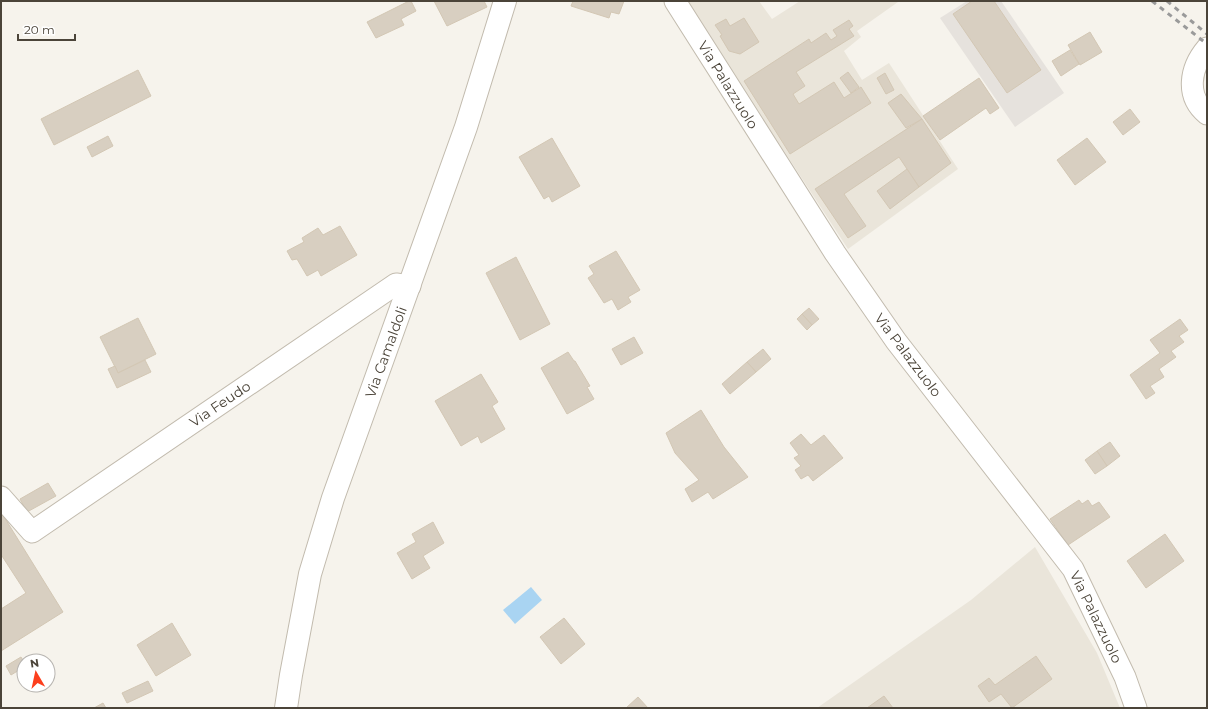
<svg xmlns="http://www.w3.org/2000/svg" width="1208" height="709" font-family="Montserrat,sans-serif">
<rect width="100%" height="100%" fill="#f6f3ec"/>
<g fill="#eae5da">
<path d="M686 1H759L772 19 800 1H897L898 2 857 31 861 37 844 51 862 80 889 63 958 169 848 249Z"/>
<path d="M1035 547 1097 653 1120 708H817L971 600Z"/>
</g>
<path fill="#e6e2dd" d="M967 1H1001L1064 93 1015 127 940 18Z"/>
<path fill="#a9d4f2" d="M531 587 542 600 515 624 503 610Z"/>
<g fill="#d8cfc1" stroke="#d3c7b4">
<path d="M409 1H411L416 11 401 19 404 25 376 38 367 22Z"/>
<path d="M434 1H484L487 7 447 26Z"/>
<path d="M573 1H624L619 14 611 12 609 18 571 6Z"/>
<path d="M972 1H994L1041 70 1007 93 953 14Z"/>
<path d="M744 18 759 42 740 54 729 51 720 36 722 35 715 25 726 19 730 26Z"/>
<path d="M849 20 853 26 849 29 854 36 796 72 805 86 793 94 799 104 834 82 844 98 861 87 871 103 790 154 744 81 809 39 811 43 826 33 831 40 837 36 833 30Z"/>
<path d="M1090 32 1102 52 1080 65 1068 45Z"/>
<path d="M1070 50 1079 64 1061 76 1052 61Z"/>
<path d="M138 70 151 96 54 145 41 119Z"/>
<path d="M848 72 859 87 851 93 840 78Z"/>
<path d="M885 73 894 90 886 94 877 78Z"/>
<path d="M979 78 999 108 990 114 986 108 940 140 923 116Z"/>
<path d="M901 94 922 119 906 128 888 103Z"/>
<path d="M1130 109 1140 122 1123 135 1113 122Z"/>
<path d="M922 119 951 163 919 187 899 157 844 194 866 226 848 238 815 189Z"/>
<path d="M108 136 113 146 92 157 87 147Z"/>
<path d="M552 138 580 186 552 202 549 196 544 199 519 157Z"/>
<path d="M1087 138 1106 162 1075 185 1057 160Z"/>
<path d="M907 169 919 187 890 209 877 191Z"/>
<path d="M340 226 357 255 321 276 318 270 307 276 297 259 292 260 287 251 304 242 302 238 318 228 323 235Z"/>
<path d="M616 251 640 290 628 297 631 302 618 310 612 299 604 303 588 278 594 274 589 266Z"/>
<path d="M516 257 550 324 520 340 486 273Z"/>
<path d="M809 308 819 319 812 325 802 314Z"/>
<path d="M802 314 812 325 807 330 797 319Z"/>
<path d="M138 318 156 354 118 373 100 337Z"/>
<path d="M1180 319 1188 330 1179 336 1184 342 1171 351 1176 357 1159 369 1164 377 1150 386 1155 393 1146 399 1130 375 1160 353 1150 340Z"/>
<path d="M634 337 643 353 621 365 612 349Z"/>
<path d="M763 349 771 359 756 372 747 362Z"/>
<path d="M568 352 574 361H575L590 386 587 387 594 399 567 414 541 368Z"/>
<path d="M145 360 151 372 117 388 108 369 115 366 118 373Z"/>
<path d="M747 362 756 372 730 394 722 384Z"/>
<path d="M481 374 498 402 492 406 505 429 481 443 478 436 461 446 435 401Z"/>
<path d="M701 410 724 447 748 477 713 499 708 492 692 502 685 489 699 480 675 453 666 433Z"/>
<path d="M801 434 811 445 824 435 843 458 813 481 808 475 801 479 795 470 801 466 794 458 799 455 790 443Z"/>
<path d="M1110 442 1120 456 1107 466 1097 451Z"/>
<path d="M1097 451 1107 466 1095 474 1085 460Z"/>
<path d="M48 483 56 496 27 512 20 499Z"/>
<path d="M1079 500 1082 504 1088 500 1092 506 1099 502 1110 517 1068 545 1050 519Z"/>
<path d="M1 512 63 612 1 651V609L26 593 2 556H1Z"/>
<path d="M433 522 444 543 423 556 430 568 412 579 397 553 416 542 412 534Z"/>
<path d="M1165 534 1184 561 1146 588 1127 561Z"/>
<path d="M564 618 585 644 561 664 540 637Z"/>
<path d="M172 623 191 655 156 676 137 645Z"/>
<path d="M1036 656 1052 679 1012 708 1001 694 989 702 978 686 989 678 995 685Z"/>
<path d="M21 657 24 662V667L11 675 6 666Z"/>
<path d="M148 681 153 691 127 703 122 693Z"/>
<path d="M884 696 893 708H867Z"/>
<path d="M638 697 648 708H626Z"/>
<path d="M103 703 106 708H94Z"/>
</g>
<g fill="none" stroke-linecap="round" stroke-linejoin="round">
<g stroke="#c2bbae" stroke-width="23">
<g id="minor">
<path d="M675 1 835 253 896 341 1073 569 1125 677 1136 708"/>
<path d="M1207 48C1190 68 1185 96 1207 114"/>
<path d="M1 497 32 532 396 284 410 286"/>
</g>
</g>
<g stroke="#c2bbae" stroke-width="24">
<path id="tertiary" d="M286 708 291 675 310 574 333 498 466 127 505 1"/>
</g>
<use href="#minor" stroke="#fff" stroke-width="21"/>
<use href="#tertiary" stroke="#fff" stroke-width="22"/>
<g stroke="#9a9a9a" stroke-width="3" stroke-dasharray="5 5" stroke-linecap="butt">
<path d="M1152 1 1207 44"/>
<path d="M1167 1 1207 34"/>
</g>
</g>
<g text-anchor="middle" dominant-baseline="central" stroke-width="3" stroke-linejoin="round" paint-order="stroke">
<g font-size="14" fill="#4b4439" stroke="#fff">
<text transform="translate(728 85) rotate(58)">Via Palazzuolo</text>
<text transform="translate(386 352) rotate(-70)">Via Camaldoli</text>
<text transform="translate(908 355) rotate(53)">Via Palazzuolo</text>
<text transform="translate(220 404) rotate(-34)">Via Feudo</text>
<text transform="translate(1096 617) rotate(64)">Via Palazzuolo</text>
</g>
</g>
<rect width="1208" height="709" fill="none" stroke="#4b4439" stroke-width="4"/>
<g transform="translate(36 673) rotate(351)"><circle r="19" fill="#ffffff" stroke="#b7b4b0"/>
<path d="M0-3L7 15L0 10L-7 15Z" fill="#fc3f1d"/>
<text y="-6" font-size="11" font-weight="bold" text-anchor="middle" fill="#4b4439">N</text>
</g>
<path d="M18 34v6h57v-6" fill="none" stroke="#4b4439" stroke-width="2"/>
<text x="24" y="34" font-size="12" fill="#4b4439" stroke="#ffffff" stroke-width="3" paint-order="stroke">20 m</text>
</svg>
